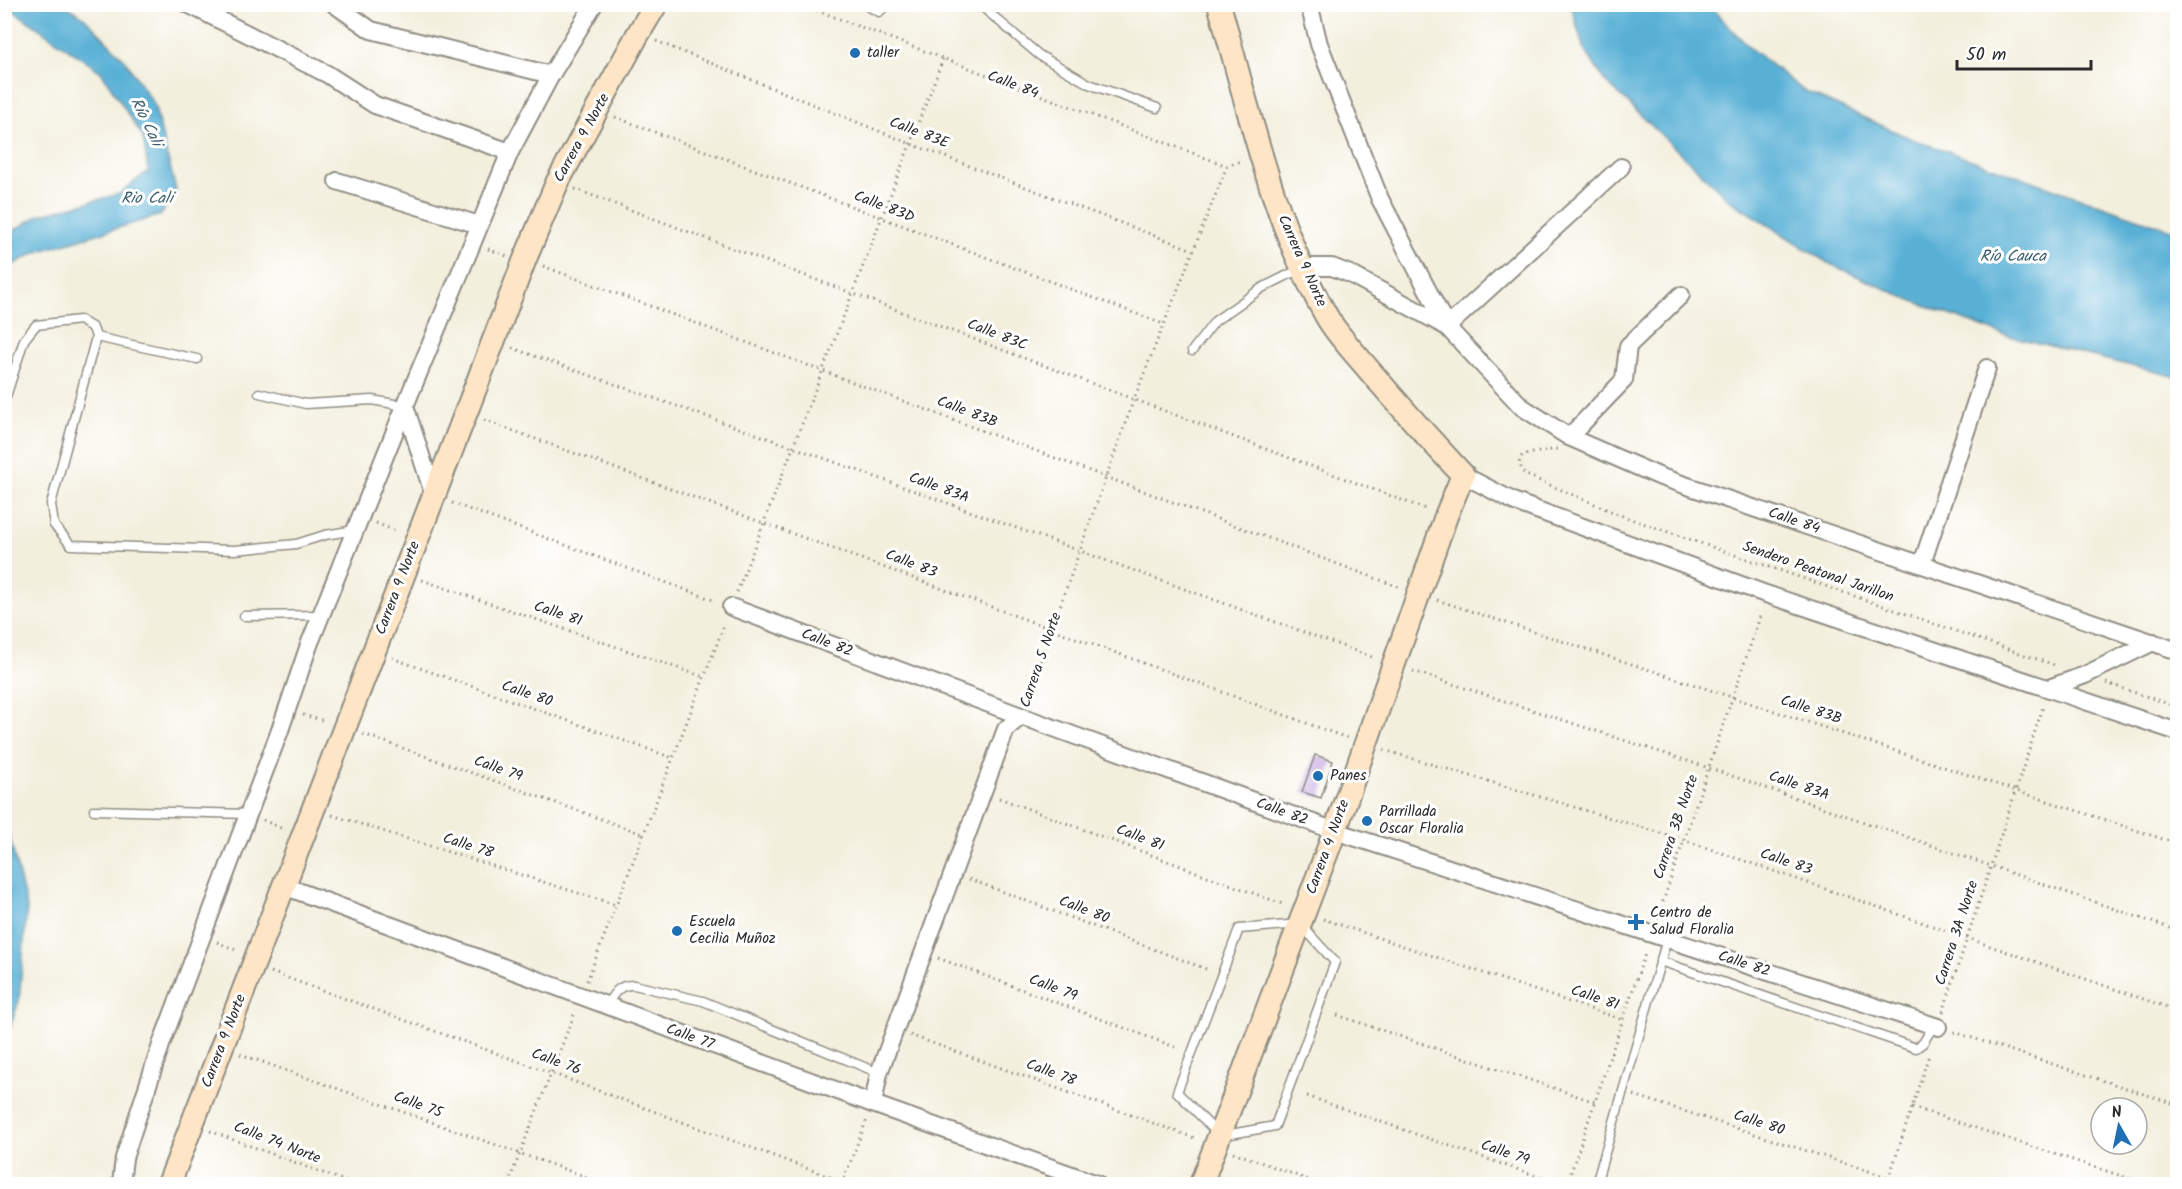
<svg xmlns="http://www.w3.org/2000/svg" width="2182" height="1189" font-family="Kalam,sans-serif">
<rect width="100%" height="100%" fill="#fff"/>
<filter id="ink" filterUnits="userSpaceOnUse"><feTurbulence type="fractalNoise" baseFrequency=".0167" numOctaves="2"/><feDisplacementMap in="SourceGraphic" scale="12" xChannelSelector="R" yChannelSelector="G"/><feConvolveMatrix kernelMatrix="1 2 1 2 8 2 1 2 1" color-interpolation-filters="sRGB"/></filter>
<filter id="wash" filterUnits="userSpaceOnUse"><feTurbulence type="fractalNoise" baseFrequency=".008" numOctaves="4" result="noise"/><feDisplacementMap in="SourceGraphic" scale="24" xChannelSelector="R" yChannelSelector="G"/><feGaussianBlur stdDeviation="1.35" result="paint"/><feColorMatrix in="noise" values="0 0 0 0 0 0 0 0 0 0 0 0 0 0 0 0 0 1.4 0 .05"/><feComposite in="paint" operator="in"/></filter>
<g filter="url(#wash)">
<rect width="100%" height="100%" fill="#f3efdd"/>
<g fill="#58b0d5" stroke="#426e80" stroke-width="1.5">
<path d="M5 5H65L84 17 124 59 154 104 176 190 161 215 37 252 5 269V236L39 215 119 194 148 171 143 137 101 72Z"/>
<path d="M1571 5H1714L1717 14 1750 48 1804 91 1912 139 2177 232V377L2001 334 1908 299 1828 263 1730 201 1604 80 1583 47Z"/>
<path d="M5 818 27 908 19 1001 5 1042Z"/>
</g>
<g id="blocks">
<path fill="#b895dc" d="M1315 755 1333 761 1321 798 1302 792Z"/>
</g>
</g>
<g filter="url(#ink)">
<use href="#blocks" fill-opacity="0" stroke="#8f8d84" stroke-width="1.5"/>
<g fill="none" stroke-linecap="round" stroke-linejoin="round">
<g stroke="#8f8d84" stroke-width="11">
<g id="lane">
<path d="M863 4 879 12 888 4"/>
<path d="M979 4 1039 55 1089 84 1157 108"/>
<path d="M96 337 197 359"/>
<path d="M1192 351 1215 321 1262 288 1302 268"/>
<path d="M259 393 306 404 372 400 405 406"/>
<path d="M4 403 24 340 36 325 80 320 93 328 96 337 51 504 54 525 71 545 235 550 296 544 325 535 355 530"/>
<path d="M244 616 321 615"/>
<path d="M94 810 248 814"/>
<path d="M1300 924 1335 962 1275 1126 1220 1136 1177 1092 1239 929Z"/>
<path d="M1660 961 1916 1048 1923 1043 1934 1025"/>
<path d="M606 1006C614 993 619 984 634 985L703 1001 879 1073"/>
<path d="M1596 1184 1667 939"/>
</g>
</g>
<g stroke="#8f8d84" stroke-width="20">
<g id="street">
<path d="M188 4 327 74 375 105 510 152"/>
<path d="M334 4 371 30 551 75"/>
<path d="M1309 4 1319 44 1380 199 1447 327 1522 407 1569 437 1661 477 2178 651"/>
<path d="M337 181 479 225"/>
<path d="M1303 267H1332L1350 274 1447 327"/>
<path d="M1447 327 1621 167"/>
<path d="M405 406 434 496"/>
<path d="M1569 437 1624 380 1628 346 1681 295"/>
<path d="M1463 475 1515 502 1763 593 2178 732"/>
<path d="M1922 564 1987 368"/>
<path d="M731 607 1021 716 1335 831 1938 1027"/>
<path d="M2049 688 2085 675 2153 642"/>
<path d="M284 886 873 1104 1097 1184"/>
<path d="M873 1104 879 1073 1006 729 1021 716"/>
<path d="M121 1184 124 1158 162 1042 279 733 309 645 405 406 510 152 551 75 594 4"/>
</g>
</g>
<g stroke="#8f8d84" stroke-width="26">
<g id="secondary">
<path d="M169 1184 525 259 557 183 638 34 656 4"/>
<path d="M1201 1184 1335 831 1446 516 1463 475C1431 441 1400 406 1369 370 1355 353 1338 336 1327 317 1272 221 1249 109 1219 4"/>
</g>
</g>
<g stroke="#8f8d84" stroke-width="3" stroke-dasharray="1.5 4.5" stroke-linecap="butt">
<path d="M800 4 1227 166 1241 161"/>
<path d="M656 41 911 144 1193 250"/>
<path d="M615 117 1163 324"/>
<path d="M575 189 1428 510"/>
<path d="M488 249 507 256"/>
<path d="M543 266 1399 587"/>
<path d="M512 348 793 447 1375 658"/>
<path d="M484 420 1347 738"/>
<path d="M1557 449 1522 455 1519 463 1524 474 1625 517 2057 666"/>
<path d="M452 503 716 601"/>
<path d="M376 523 398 532"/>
<path d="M422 580 704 677"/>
<path d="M737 592 943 59"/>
<path d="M1437 600 2178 844"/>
<path d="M392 658 673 758"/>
<path d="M1413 671 1709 768 2178 931"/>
<path d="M2106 683 2178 707"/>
<path d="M1026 701 1134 399 1227 166"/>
<path d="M303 715 325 721"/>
<path d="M363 734 643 834"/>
<path d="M1384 750 1684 840 2178 1011"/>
<path d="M999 798 1285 905"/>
<path d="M332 815 616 905"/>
<path d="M263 820 285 830"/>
<path d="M969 879 1206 969"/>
<path d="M1323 919 1623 1020"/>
<path d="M1657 919 1761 614"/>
<path d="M217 942 239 951"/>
<path d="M938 958 1175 1047"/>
<path d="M271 972 551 1073 849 1184"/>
<path d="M587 981 725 623"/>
<path d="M1943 1012 2044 704"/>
<path d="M1337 1015 1595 1102"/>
<path d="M1954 1032 2178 1105"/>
<path d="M910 1035 1197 1139"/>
<path d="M240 1054 606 1184"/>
<path d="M1634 1095 1909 1184"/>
<path d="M1307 1096 1559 1184"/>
<path d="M1912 1107 2146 1184"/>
<path d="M210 1131 353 1184"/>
<path d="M1233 1152 1320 1184"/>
<path d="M508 1184 575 1012"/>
<path d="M842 1184 867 1119"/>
<path d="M1567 1184 1646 951"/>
<path d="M1887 1184 1929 1055"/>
</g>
<use href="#lane" stroke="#fff" stroke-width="8"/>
<use href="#street" stroke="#fff" stroke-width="16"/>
<use href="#secondary" stroke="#fde5c5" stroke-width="22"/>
</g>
</g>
<g fill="#1f6fb2" stroke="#fff" stroke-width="2">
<circle cx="855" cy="53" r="6"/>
<circle cx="1318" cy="776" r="6"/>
<circle cx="1367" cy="821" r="6"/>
<path d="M1633 913h6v6h6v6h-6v6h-6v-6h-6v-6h6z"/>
<circle cx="677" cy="931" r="6"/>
</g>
<g text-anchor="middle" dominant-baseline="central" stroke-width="6" stroke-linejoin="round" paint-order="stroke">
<g font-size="15" fill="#2b2b2b" stroke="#fff" text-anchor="start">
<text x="867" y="53">taller</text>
<text x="1330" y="776">Panes</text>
<text x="1379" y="812">Parrillada<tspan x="1379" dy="17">Oscar Floralia</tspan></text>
<text x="1650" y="913">Centro de<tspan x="1650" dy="17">Salud Floralia</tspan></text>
<text x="689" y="922">Escuela<tspan x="689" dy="17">Cecilia Muñoz</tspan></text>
</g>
<g font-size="15" fill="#2b2b2b" stroke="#fff">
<text transform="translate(1013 85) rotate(21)">Calle 84</text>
<text transform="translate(919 133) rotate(21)">Calle 83E</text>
<text transform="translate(582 138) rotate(-61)">Carrera 9 Norte</text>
<text transform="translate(884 207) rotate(21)">Calle 83D</text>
<text transform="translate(1302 261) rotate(66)">Carrera 9 Norte</text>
<text transform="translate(997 335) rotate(21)">Calle 83C</text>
<text transform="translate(967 412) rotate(21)">Calle 83B</text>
<text transform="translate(939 488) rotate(20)">Calle 83A</text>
<text transform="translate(1794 521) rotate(19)">Calle 84</text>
<text transform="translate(911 564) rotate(21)">Calle 83</text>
<text transform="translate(1818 572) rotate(19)">Sendero Peatonal Jarillon</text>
<text transform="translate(398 588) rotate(-69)">Carrera 9 Norte</text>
<text transform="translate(558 614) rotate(19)">Calle 81</text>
<text transform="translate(827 643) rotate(21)">Calle 82</text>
<text transform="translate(1041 660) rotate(-71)">Carrera 5 Norte</text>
<text transform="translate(527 694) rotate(19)">Calle 80</text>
<text transform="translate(1811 710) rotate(18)">Calle 83B</text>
<text transform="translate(498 769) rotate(20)">Calle 79</text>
<text transform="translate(1799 786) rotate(19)">Calle 83A</text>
<text transform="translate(1282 812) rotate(20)">Calle 82</text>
<text transform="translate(1676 827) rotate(-71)">Carrera 3B Norte</text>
<text transform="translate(1140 838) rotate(21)">Calle 81</text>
<text transform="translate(468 846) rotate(18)">Calle 78</text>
<text transform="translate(1328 847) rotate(-70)">Carrera 4 Norte</text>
<text transform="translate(1786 862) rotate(19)">Calle 83</text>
<text transform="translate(1084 910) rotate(21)">Calle 80</text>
<text transform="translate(1957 933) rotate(-72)">Carrera 3A Norte</text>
<text transform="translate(1744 964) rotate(18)">Calle 82</text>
<text transform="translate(1053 988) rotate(21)">Calle 79</text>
<text transform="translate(1595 998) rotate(19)">Calle 81</text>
<text transform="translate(690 1037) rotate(20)">Calle 77</text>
<text transform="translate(224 1041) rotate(-69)">Carrera 9 Norte</text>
<text transform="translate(556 1062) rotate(20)">Calle 76</text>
<text transform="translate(1051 1073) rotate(20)">Calle 78</text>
<text transform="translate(418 1105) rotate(20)">Calle 75</text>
<text transform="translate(1759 1123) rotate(18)">Calle 80</text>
<text transform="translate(277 1143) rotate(21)">Calle 74 Norte</text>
<text transform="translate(1505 1153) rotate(19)">Calle 79</text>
</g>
<g font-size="16" font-style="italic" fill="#3d606f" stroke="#fff">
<text transform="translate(146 122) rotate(64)">Río Cali</text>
<text x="147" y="198">Rio Cali</text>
<text x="2013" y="256">Río Cauca</text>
</g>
</g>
<rect width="2182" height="1189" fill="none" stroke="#fff" stroke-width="24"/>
<g transform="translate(2119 1126) rotate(351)"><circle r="28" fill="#ffffff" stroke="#aaaaaa" stroke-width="1.5"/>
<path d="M0-4.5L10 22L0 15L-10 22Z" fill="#1f6fb2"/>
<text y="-9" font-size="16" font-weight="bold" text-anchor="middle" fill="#2b2b2b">N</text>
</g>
<path d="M1957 60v9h134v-9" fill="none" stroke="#2b2b2b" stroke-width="3"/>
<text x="1966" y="60" font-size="18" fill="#2b2b2b" stroke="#ffffff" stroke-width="4.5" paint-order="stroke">50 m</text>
</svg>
